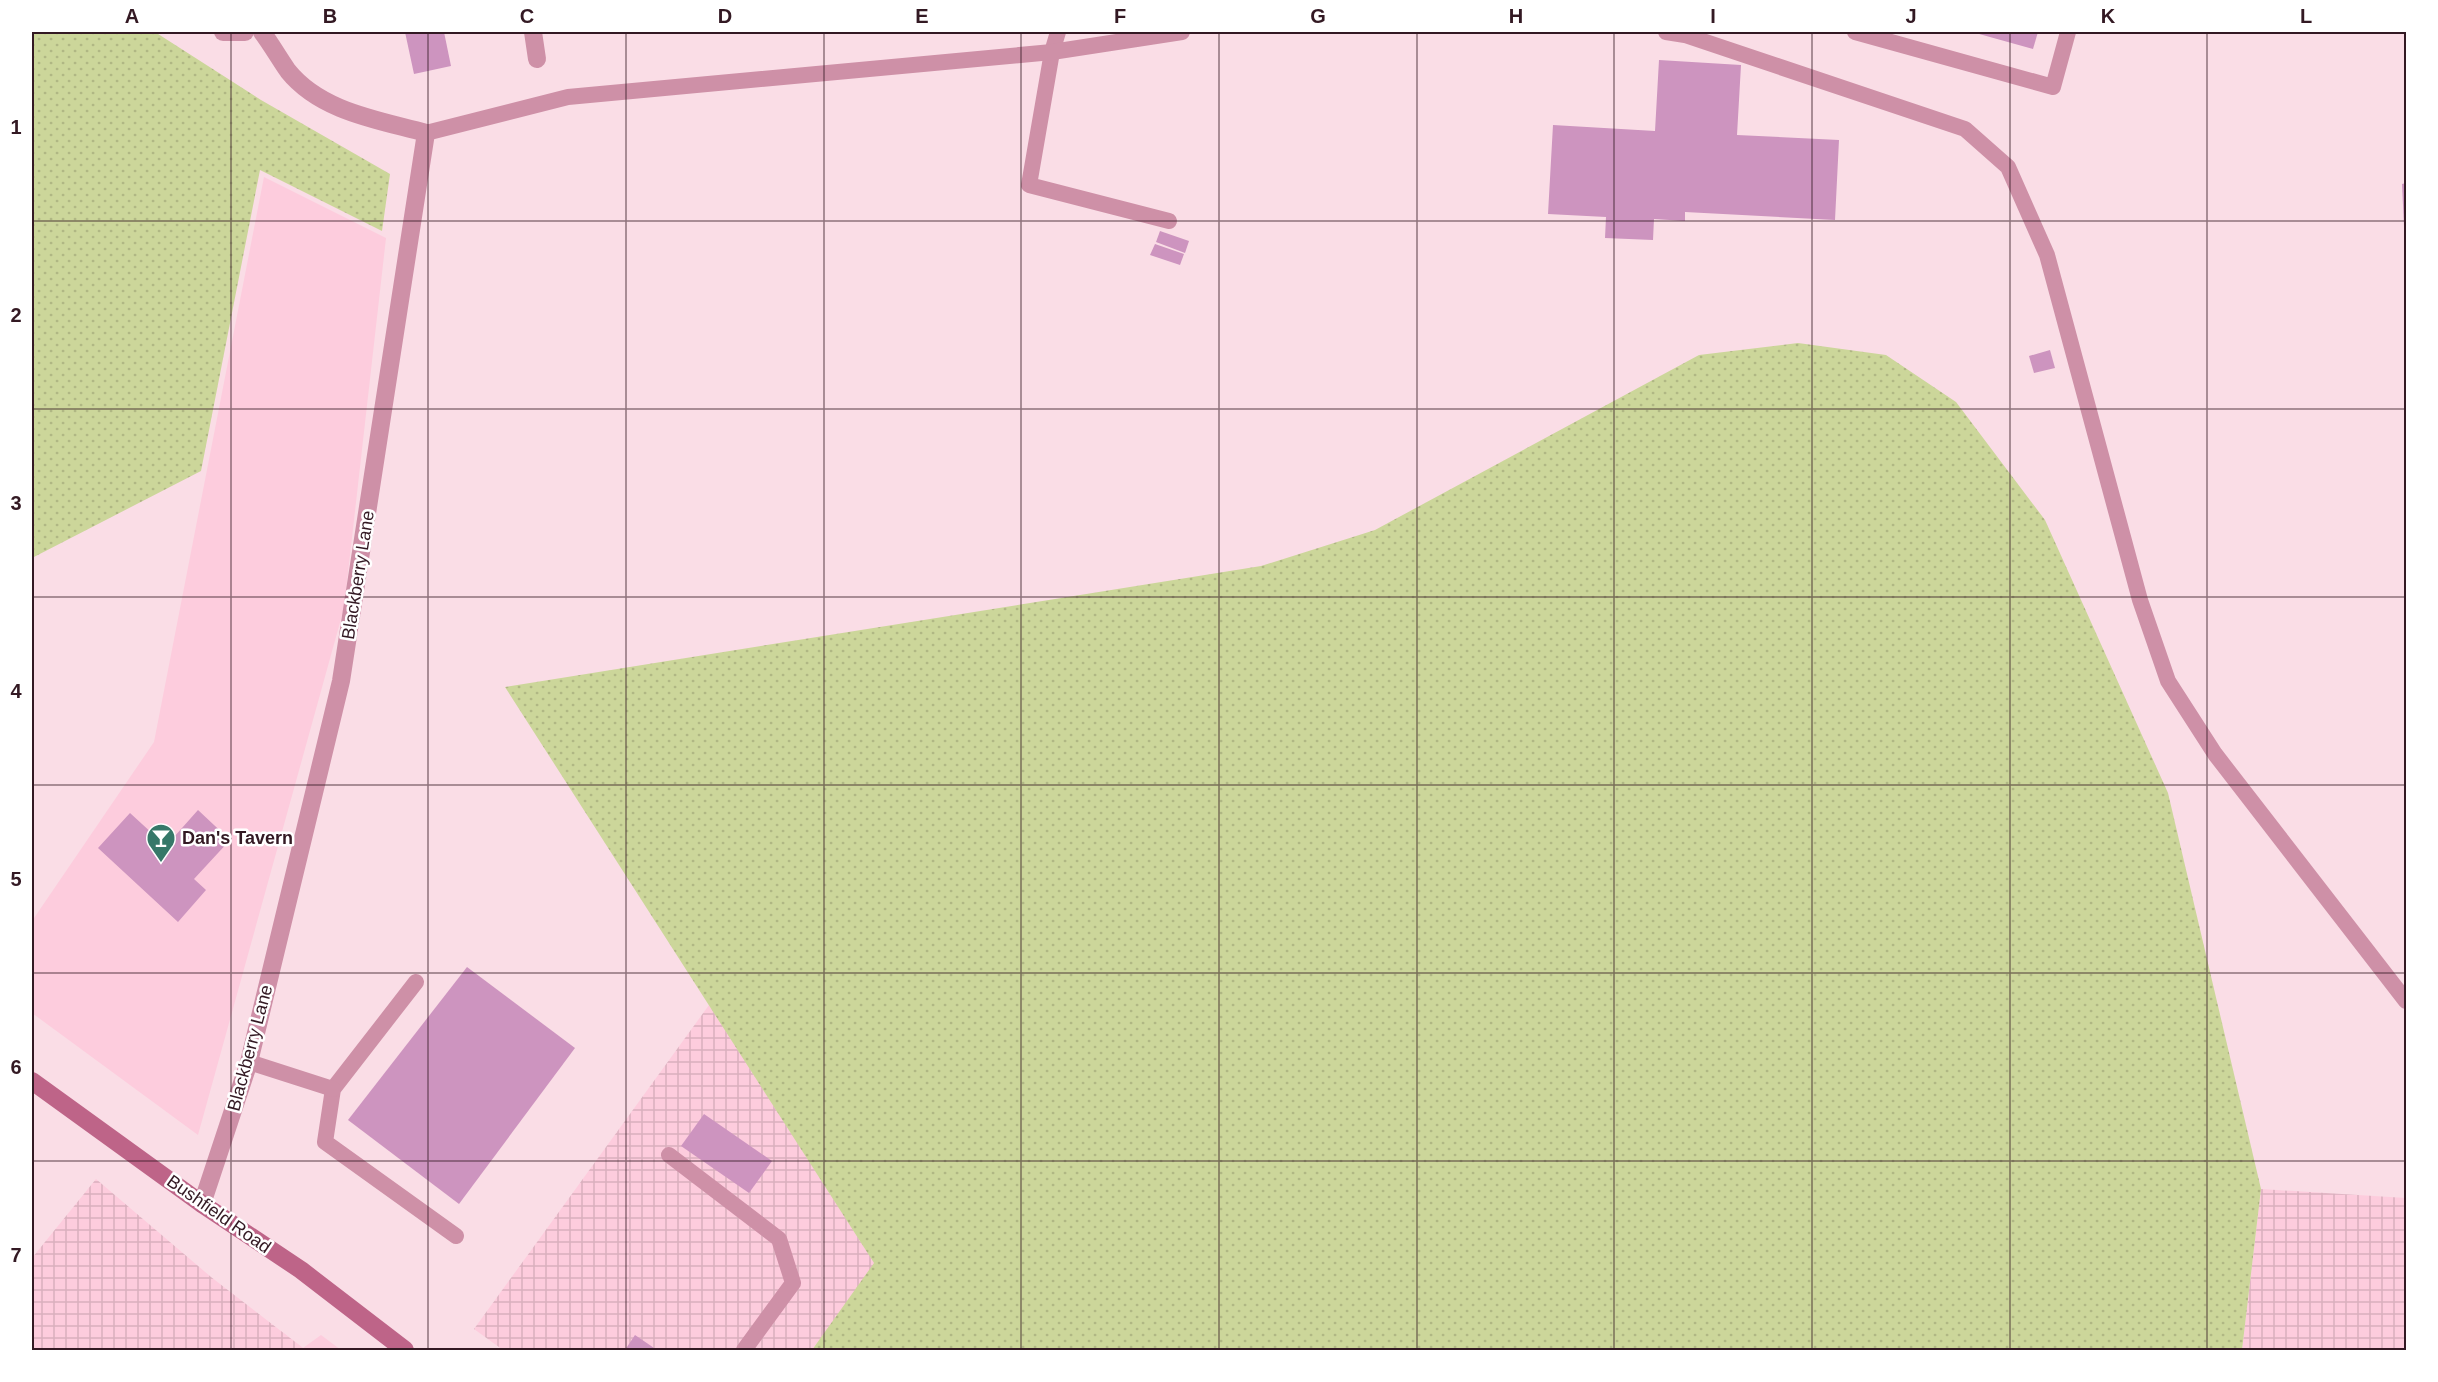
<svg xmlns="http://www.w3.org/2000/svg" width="2438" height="1382" font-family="Arial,sans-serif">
<defs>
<pattern id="industrial-grid" width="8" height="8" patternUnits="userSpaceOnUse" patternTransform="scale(1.5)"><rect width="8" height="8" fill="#fdccdd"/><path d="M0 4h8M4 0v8" fill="none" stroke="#d9afbd"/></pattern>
<pattern id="grass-dots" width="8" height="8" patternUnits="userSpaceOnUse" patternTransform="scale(1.5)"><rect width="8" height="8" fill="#ccd69a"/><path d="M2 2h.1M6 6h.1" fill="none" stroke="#b0b784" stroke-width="1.8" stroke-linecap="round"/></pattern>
</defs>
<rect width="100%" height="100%" fill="#fadde6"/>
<g fill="#fdccdd">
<path d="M264 177 386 238 344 608 198 1135 32 1013V921L154 742Z"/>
<path d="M281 1331 303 1348 321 1335 341 1350H221Z"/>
</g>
<g fill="url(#industrial-grid)">
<path d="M709 1005 875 1264 812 1350H503L474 1329Z"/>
<path d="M96 1179 211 1277 303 1348 301 1350H32V1258Z"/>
<path d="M2261 1189 2406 1198V1350H2242Z"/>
</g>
<g fill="url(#grass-dots)">
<path d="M32 32H155L261 100 390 174 382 231 260 170 201 471 32 558Z"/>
<path d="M1798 343 1886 355 1956 402 2045 520 2168 793 2261 1189 2242 1350H812L874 1263 505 687 1261 566 1375 530 1699 355Z"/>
</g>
<g fill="#cd94bf">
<path d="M405 32H444L451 66 414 74Z"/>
<path d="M1972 32H2038L2033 49Z"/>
<path d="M1659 60 1741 65 1737 135 1839 140 1835 220 1685 212V221L1654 219 1653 240 1605 238 1606 217 1548 214 1553 125 1655 131Z"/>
<path d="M2406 183V247H2405L2402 184Z"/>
<path d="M1160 231 1189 241 1185 253 1156 242Z"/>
<path d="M1155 244 1184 254 1180 265 1150 255Z"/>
<path d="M2050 350 2055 368 2034 373 2029 356Z"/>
<path d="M198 810 230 840 194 879 206 890 178 922 98 848 130 813 166 846Z"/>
<path d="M467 967 575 1048 459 1204 348 1120Z"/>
<path d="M704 1114 772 1161 749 1193 681 1146Z"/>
<path d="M635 1335 657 1350H625Z"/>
</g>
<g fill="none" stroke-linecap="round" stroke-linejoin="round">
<g stroke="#ce90a7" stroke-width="16">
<path d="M1058 32 1052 52 1029 185 1169 221"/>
<path d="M1666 32 1685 35 1965 129 2008 167 2047 255 2140 600 2168 681 2215 754 2406 1001"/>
<path d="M1855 32 2053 87 2068 32"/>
<path d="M426 133 568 97 1052 52 1182 32"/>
<path d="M416 982 333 1089 325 1142 456 1236"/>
<path d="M249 1062 333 1089"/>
<path d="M669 1155 779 1239 793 1283 744 1350"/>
</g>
<g stroke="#ce90a7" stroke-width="18">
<path d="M223 32H245"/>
<path d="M533 32 537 59"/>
<path d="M202 1204 249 1062 341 681 426 133C379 120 321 112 288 71 279 58 271 44 262 32"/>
</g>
<path stroke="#be6488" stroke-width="18" d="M32 1081 202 1204 301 1270 405 1350"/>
</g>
<path fill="none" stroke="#331923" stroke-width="1.5" stroke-opacity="0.55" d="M231 32V1350M428 32V1350M626 32V1350M824 32V1350M1021 32V1350M1219 32V1350M1417 32V1350M1614 32V1350M1812 32V1350M2010 32V1350M2207 32V1350M32 221H2406M32 409H2406M32 597H2406M32 785H2406M32 973H2406M32 1161H2406"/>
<defs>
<g id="bar-pin" transform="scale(1.5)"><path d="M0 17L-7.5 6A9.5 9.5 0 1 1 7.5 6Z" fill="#367869" stroke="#fff"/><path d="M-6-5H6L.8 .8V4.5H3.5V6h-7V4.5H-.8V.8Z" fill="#fff"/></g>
</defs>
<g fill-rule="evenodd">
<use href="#bar-pin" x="161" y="838"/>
</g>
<g text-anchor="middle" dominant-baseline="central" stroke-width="5" stroke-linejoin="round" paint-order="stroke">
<g font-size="18" fill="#331923" stroke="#fff">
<text transform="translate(358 575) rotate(-81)">Blackberry Lane</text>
<text transform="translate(250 1048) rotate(-75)">Blackberry Lane</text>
<text transform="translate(219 1214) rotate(35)">Bushfield Road</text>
</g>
<g font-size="18" font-weight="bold" fill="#331923" stroke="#fff" text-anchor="start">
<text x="182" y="838">Dan's Tavern</text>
</g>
</g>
<rect width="2438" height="1382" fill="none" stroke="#ffffff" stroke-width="66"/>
<rect x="33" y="33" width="2372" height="1316" fill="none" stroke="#331923" stroke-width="2"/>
<g font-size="20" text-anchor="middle" font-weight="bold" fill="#331923">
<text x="132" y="23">A</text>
<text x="330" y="23">B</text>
<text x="527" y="23">C</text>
<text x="725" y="23">D</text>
<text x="922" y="23">E</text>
<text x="1120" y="23">F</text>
<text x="1318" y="23">G</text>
<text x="1516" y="23">H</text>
<text x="1713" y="23">I</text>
<text x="1911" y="23">J</text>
<text x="2108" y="23">K</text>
<text x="2306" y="23">L</text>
<text x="16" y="134">1</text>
<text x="16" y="322">2</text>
<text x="16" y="510">3</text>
<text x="16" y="698">4</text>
<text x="16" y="886">5</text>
<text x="16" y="1074">6</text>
<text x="16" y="1262">7</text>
</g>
</svg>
